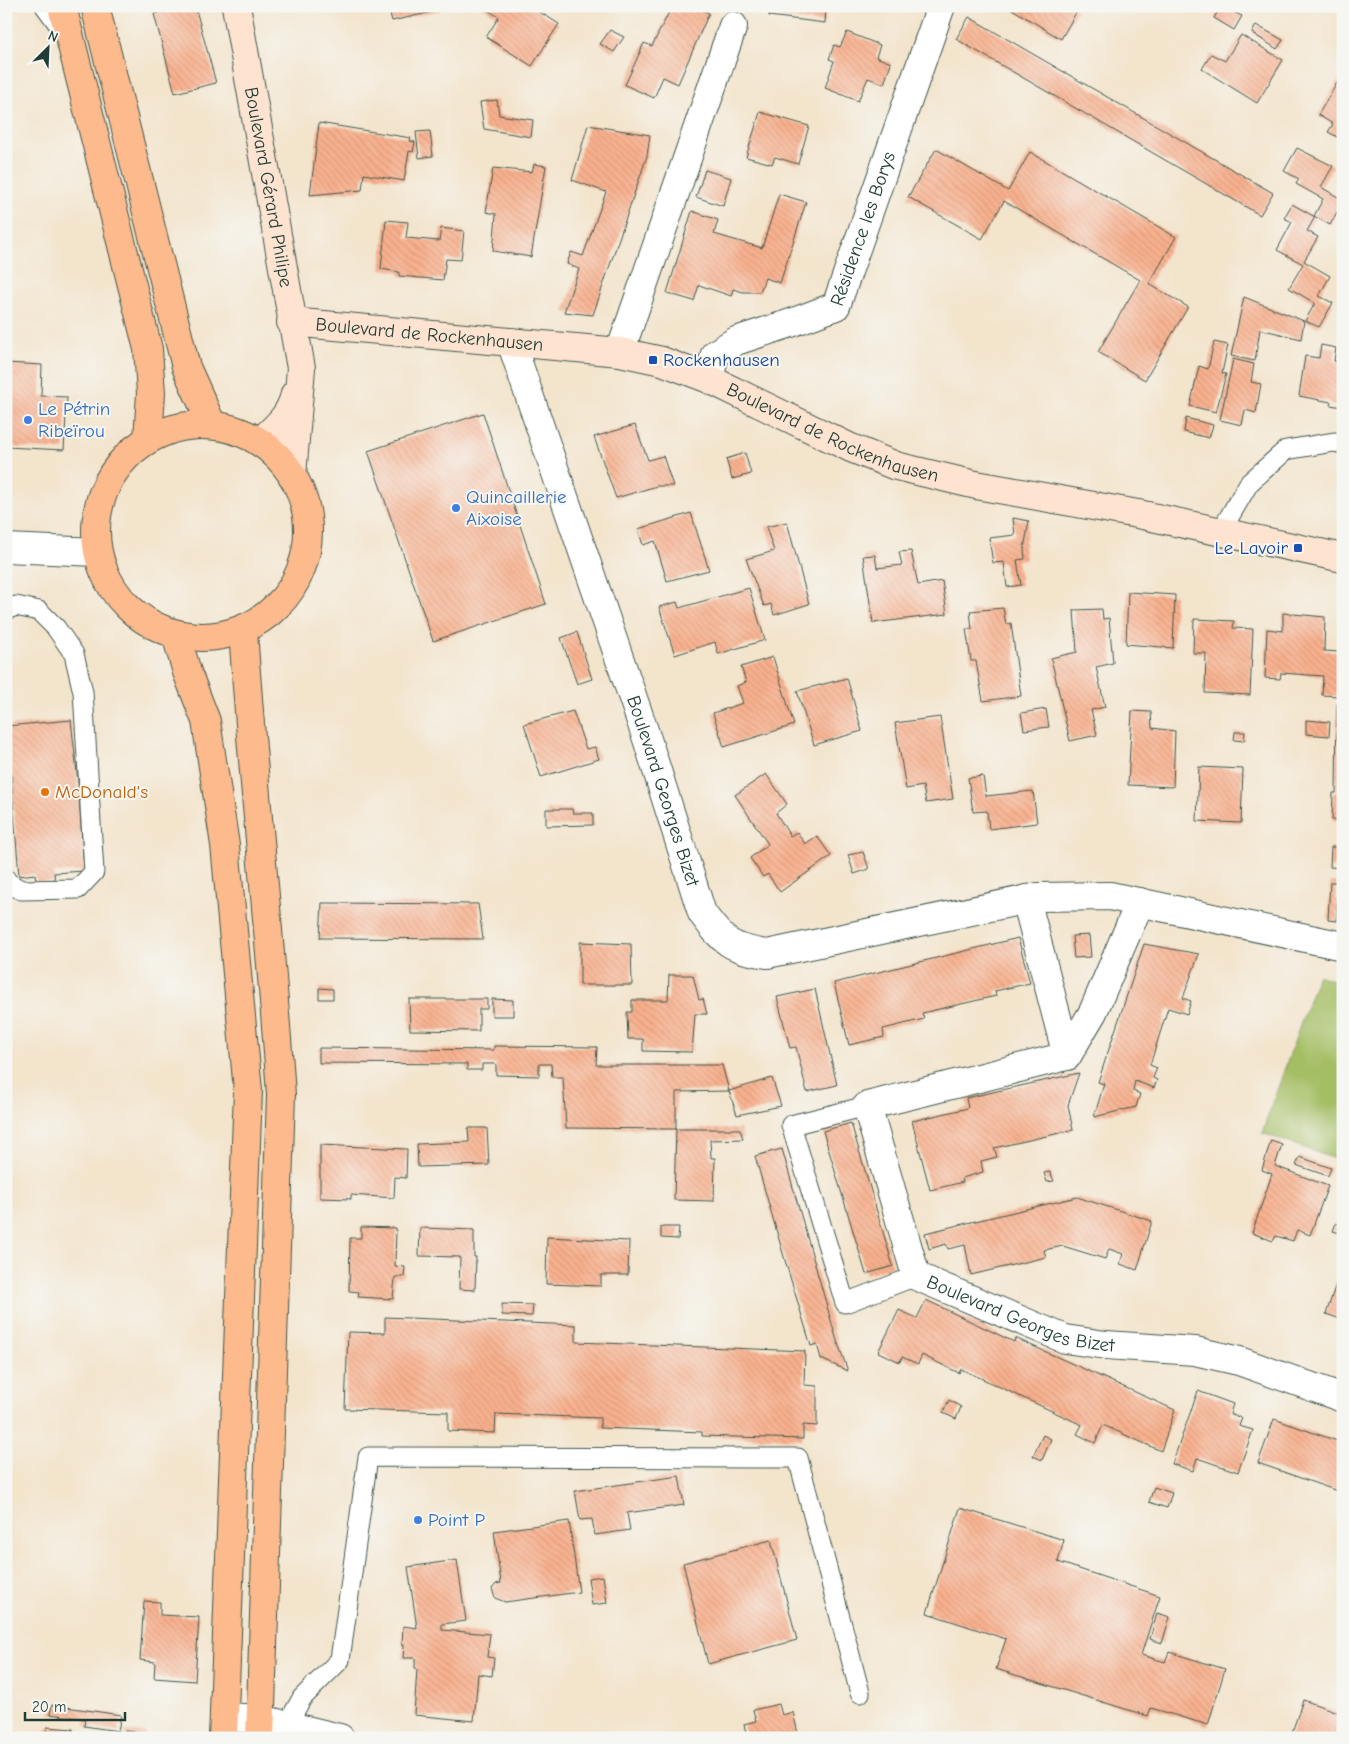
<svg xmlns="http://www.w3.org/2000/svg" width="1349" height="1744" font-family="'Comic Neue',sans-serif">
<defs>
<pattern id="building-back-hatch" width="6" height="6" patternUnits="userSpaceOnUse" patternTransform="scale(1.25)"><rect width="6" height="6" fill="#f9b18e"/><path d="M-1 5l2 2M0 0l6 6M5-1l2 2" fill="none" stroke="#d5997b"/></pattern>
</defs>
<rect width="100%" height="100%" fill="#f6f6f2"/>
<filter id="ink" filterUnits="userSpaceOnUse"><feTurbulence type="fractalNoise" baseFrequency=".02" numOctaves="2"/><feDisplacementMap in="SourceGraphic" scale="10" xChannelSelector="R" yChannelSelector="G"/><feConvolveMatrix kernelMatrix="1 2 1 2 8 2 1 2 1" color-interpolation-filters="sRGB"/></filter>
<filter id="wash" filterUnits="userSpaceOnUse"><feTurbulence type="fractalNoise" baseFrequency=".0096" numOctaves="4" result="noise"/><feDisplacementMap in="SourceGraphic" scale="20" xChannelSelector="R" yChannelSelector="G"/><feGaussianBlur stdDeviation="1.12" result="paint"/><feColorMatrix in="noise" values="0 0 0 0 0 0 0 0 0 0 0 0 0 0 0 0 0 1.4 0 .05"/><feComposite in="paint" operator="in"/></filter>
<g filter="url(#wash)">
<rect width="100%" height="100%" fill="#f3e4cc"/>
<path fill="#a4be64" stroke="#627e4c" d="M1318 975 1343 984V1162L1262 1133Z"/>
<g id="blocks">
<g fill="url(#building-back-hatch)">
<path d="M184 6H195L216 83 175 93 154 14Z"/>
<path d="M388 6H440L441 10 392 21Z"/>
<path d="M481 6H530L559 24 532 66 486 37 499 17Z"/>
<path d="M672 6H694L709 13 678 84 663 77 654 98 625 85 644 43 652 46Z"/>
<path d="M770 6H826L825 23 769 16Z"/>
<path d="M1007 6H1068L1077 11 1061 39Z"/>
<path d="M1221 6 1242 16 1234 30 1214 18Z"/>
<path d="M969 17 1273 193 1260 215 956 39Z"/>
<path d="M1256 25 1283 40 1277 49 1252 33Z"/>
<path d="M610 30 624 37 614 52 600 44Z"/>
<path d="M847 32 880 45 876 57 891 63 884 84 868 78 858 101 825 88 834 61 829 59 834 45 840 47Z"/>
<path d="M1241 35 1283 60 1257 103 1202 69 1211 54 1225 61Z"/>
<path d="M1343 73V140L1328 132 1333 124 1318 115Z"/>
<path d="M497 100 499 115 533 120 531 137 484 129 480 102Z"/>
<path d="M760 112 809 126 798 164 775 157 772 164 746 157Z"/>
<path d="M319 123 411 138 410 141 415 142 413 152 409 151 404 181 364 174 362 190 310 195Z"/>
<path d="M588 125 650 135 647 156 593 315 564 312 579 269 567 264 571 252 583 256 606 192 572 180Z"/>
<path d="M430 131 433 156 419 158 416 132Z"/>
<path d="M1297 148 1333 166 1321 187 1343 200V215L1337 212 1330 225 1314 216 1323 199 1296 184 1299 179 1284 171Z"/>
<path d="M936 149 1008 191 1030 152 1176 237 1149 284 1188 307 1145 380 1098 352 1140 280 1004 201 982 239 908 197Z"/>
<path d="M534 164 546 166 531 257 493 251 496 214 486 212 493 168 532 172Z"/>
<path d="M705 170 731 178 723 206 696 197Z"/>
<path d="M779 194 806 202 780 283 765 278 760 292H743L733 289 731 296 699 285 694 301 667 293 692 211 718 220 714 234 762 248Z"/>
<path d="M1292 204 1315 217 1307 231 1318 237 1304 261 1330 276 1319 296 1333 303 1319 327 1305 321 1315 303 1289 288 1303 264 1277 250 1292 222 1284 218Z"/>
<path d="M386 220 408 222 406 238 439 241 441 228 464 231 461 260 446 259 443 280 399 276V272L381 269Z"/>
<path d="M1244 297 1304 321 1301 339 1260 329 1255 361 1231 356Z"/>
<path d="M1214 342 1228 345 1222 373 1226 374 1216 412 1190 406 1199 366 1208 369Z"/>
<path d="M1321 345 1336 348 1334 361 1343 363V407L1330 405 1331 402 1299 396 1305 356 1319 358Z"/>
<path d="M1233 359 1254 364 1251 382 1261 384 1256 413 1245 410 1242 425 1220 420Z"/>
<path d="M6 363 42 365 41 396 67 397 64 450 6 447Z"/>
<path d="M483 413 546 604 433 641 368 451Z"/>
<path d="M1186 418 1213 425 1209 438 1184 432Z"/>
<path d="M635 425 648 460 663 456 673 486H657L616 498 594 437Z"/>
<path d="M745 453 751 474 732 479 726 459Z"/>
<path d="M691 513 709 570 667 581 655 541 643 545 638 529Z"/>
<path d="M1013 518 1029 521 1024 549 1025 559 1017 560 1021 585 1007 587 1004 562 993 563 989 538 1015 535Z"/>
<path d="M787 522 809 604 774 615 771 604 764 606 746 559 774 551 766 527Z"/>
<path d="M911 551 918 585 942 581 947 614 873 623 863 556 875 555 877 568 902 565 899 552Z"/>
<path d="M749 588 765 640 718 654 715 642 675 655 659 607 677 602 679 608Z"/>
<path d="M1128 592 1175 595 1173 648 1126 644Z"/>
<path d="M1003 608 1006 624 1011 623 1021 696 983 701 976 661H971L966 629H972L970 611Z"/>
<path d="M1102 609 1103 619 1109 618 1113 663 1096 667 1105 707 1091 710 1097 735 1070 741 1051 658 1077 652 1074 610Z"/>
<path d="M1283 613 1325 617 1324 651 1339 652 1338 696 1322 695 1323 676 1281 673 1280 679 1265 678 1267 629 1283 631Z"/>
<path d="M1194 619 1234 621 1233 628 1253 629 1250 695 1205 693 1206 653H1193Z"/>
<path d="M577 632 592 679 577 684 561 638Z"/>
<path d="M773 657 794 725 724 747 713 713 743 703 737 686 746 682 741 667Z"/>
<path d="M847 678 862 731 814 745 797 691Z"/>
<path d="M1337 704 1343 705V821L1332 820 1333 793H1336Z"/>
<path d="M1046 709 1049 727 1024 730 1021 713Z"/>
<path d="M573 711 586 749 595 747 599 759 541 777 524 724Z"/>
<path d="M1132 711 1151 712 1152 728 1175 731 1173 787 1128 785Z"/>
<path d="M940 717 953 799 926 803 923 786 906 789 895 723Z"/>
<path d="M71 720 78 782 84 871 54 873 55 882H36L35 874 19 876 7 726Z"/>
<path d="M1306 720 1330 722 1329 736 1306 734Z"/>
<path d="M1235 732H1245L1244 741 1234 740Z"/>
<path d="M1199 767 1243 769 1241 823 1197 821Z"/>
<path d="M766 774 787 804 776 813 790 836 797 832 805 844 817 836 831 856 780 892 768 874 763 877 750 858 768 844 735 795Z"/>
<path d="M983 776 986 796 1033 791 1037 823 989 829 987 811 973 812 968 778Z"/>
<path d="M546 809H572L573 813H593V825L546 826Z"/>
<path d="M1331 847 1343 848V880H1341L1340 868 1330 867Z"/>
<path d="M863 852 869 869 854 874 848 855Z"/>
<path d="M1330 882H1337V921L1328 920Z"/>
<path d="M322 903 478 904 483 939 320 938Z"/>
<path d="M1089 935 1091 957 1074 958 1072 936Z"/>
<path d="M1018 938 1030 983 995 991 996 996 922 1013 924 1019 883 1029 884 1037 849 1045 834 983Z"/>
<path d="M580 942 631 944 632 985H580Z"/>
<path d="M1144 944 1199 954 1183 998 1191 1001 1187 1014 1168 1008 1150 1065 1157 1068 1153 1078 1157 1080 1154 1088 1135 1081 1133 1091 1140 1094 1136 1107 1094 1117 1104 1084 1098 1082Z"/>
<path d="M669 975H693L699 1000 703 999 707 1014H695L692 1052 643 1051V1039H628L627 1012H632V1000H668Z"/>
<path d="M319 988 333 989V999H319Z"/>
<path d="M815 989 837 1085 807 1092 796 1047 790 1048 777 997Z"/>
<path d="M409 999H487V1009H479V1031L410 1030Z"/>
<path d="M492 999 513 1000V1016H492Z"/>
<path d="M494 1046 597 1047 596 1065H722L729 1091 676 1092V1129L566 1128 563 1077H552L551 1064H539V1076L496 1075V1064H482V1070H467V1064L319 1063V1048L494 1050Z"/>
<path d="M1079 1073 1068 1105 1073 1130 994 1148 997 1157 981 1161 983 1172 962 1178 963 1182 930 1190 912 1121 968 1108 966 1098Z"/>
<path d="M772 1078 781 1106 737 1115 729 1091Z"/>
<path d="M851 1123 893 1266 866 1274 823 1131Z"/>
<path d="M468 1128H487L489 1165 418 1167 417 1144 469 1142Z"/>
<path d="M676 1129H740L743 1139 710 1140 711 1158H715L714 1201 674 1200Z"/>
<path d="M1271 1140 1282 1144 1275 1166 1328 1186 1310 1235 1297 1230 1293 1241 1276 1236 1273 1241 1252 1233 1272 1174 1262 1170Z"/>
<path d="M320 1145 407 1149 406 1178 395 1177 394 1198 351 1195V1199L320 1198Z"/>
<path d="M782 1149 836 1338 848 1371 821 1359 817 1344 811 1346 784 1257 755 1156Z"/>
<path d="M1300 1157 1331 1168 1328 1176 1296 1165Z"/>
<path d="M1050 1172 1054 1181 1047 1182 1044 1173Z"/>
<path d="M1077 1197 1152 1221 1137 1270 1120 1264 1123 1254 1109 1249 1105 1259 1063 1246 1044 1250 1046 1257 971 1275 965 1245 948 1249 946 1244 929 1249 925 1233Z"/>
<path d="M1336 1223 1343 1226V1234L1333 1231Z"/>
<path d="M361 1227 396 1228 395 1266 405 1267 404 1277H395L393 1299 358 1297 359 1292 349 1291 350 1238H361Z"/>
<path d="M661 1227H679L678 1239 661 1238Z"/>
<path d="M420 1228 474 1230V1257H476L475 1290 459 1289 460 1257 419 1256Z"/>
<path d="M547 1237 629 1241 628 1275H601V1286L546 1284Z"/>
<path d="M1342 1266H1343V1320L1326 1314Z"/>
<path d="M926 1300 1014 1342 1015 1338 1175 1410 1161 1451 1103 1425 1095 1443 1077 1434 1082 1425 961 1369 959 1373 922 1355 918 1364 902 1357 900 1362 878 1352 899 1310 917 1318Z"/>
<path d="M502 1304 533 1305 532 1316 502 1315Z"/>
<path d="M385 1317 576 1325V1342L805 1351 804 1385 817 1386V1426L803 1425V1439L702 1436V1432L600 1428V1418L496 1414 495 1433 448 1431V1412L345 1409 348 1332 385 1333Z"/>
<path d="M1198 1391 1233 1404 1230 1414 1242 1418 1239 1426 1253 1430 1238 1472 1197 1458 1193 1471 1172 1464Z"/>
<path d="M949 1400 961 1407 956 1419 943 1413Z"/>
<path d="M1274 1419 1343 1443V1493L1258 1463Z"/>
<path d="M1043 1435 1051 1439 1042 1460 1033 1456Z"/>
<path d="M679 1476 684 1505 627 1513 630 1530 595 1535 592 1519 580 1520 575 1491Z"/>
<path d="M1154 1487 1172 1493 1167 1508 1149 1502Z"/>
<path d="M960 1508 1064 1540 1058 1562 1160 1596 1141 1655 1165 1662 1169 1652 1225 1669 1208 1725 1151 1708 1148 1716 996 1669 1006 1639 927 1613Z"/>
<path d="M569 1521 579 1592 505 1602 495 1598 492 1589 496 1584 501 1583 494 1531Z"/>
<path d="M771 1540 797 1640 708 1664 683 1563Z"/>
<path d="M457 1560 466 1621 442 1624V1630L490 1634 487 1657 494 1658 492 1676 478 1674 474 1721 414 1715 417 1669 415 1668V1658H403L404 1645H402L403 1626 417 1628 408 1567Z"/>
<path d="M603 1576 607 1603 592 1605 588 1578Z"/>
<path d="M144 1601 160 1602V1615L199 1617 195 1681 154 1678 155 1662 140 1660Z"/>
<path d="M1157 1613 1170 1617 1162 1643 1150 1639Z"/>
<path d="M1303 1700 1343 1714 1341 1738H1290Z"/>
<path d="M779 1704 782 1715 793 1712 799 1738H747L744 1724 756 1721 753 1710Z"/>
<path d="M52 1705 121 1715 118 1731 84 1726 85 1719 50 1714Z"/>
<path d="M47 1727 73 1729V1738H47Z"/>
<path d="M125 1731 146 1733 145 1738H125Z"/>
</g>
</g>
</g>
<g filter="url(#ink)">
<use href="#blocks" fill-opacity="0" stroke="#3f564b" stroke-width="1"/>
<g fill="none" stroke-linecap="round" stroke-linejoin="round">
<g stroke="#3f564b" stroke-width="21">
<g id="lane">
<path d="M45 6 64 32"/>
<path d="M1221 531 1249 483 1286 450 1334 442 1343 444"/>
<path d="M6 610 16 606 39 611 56 628 74 654 83 692 94 872 78 889 21 890 7 882 6 879"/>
<path d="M867 1106 791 1125 845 1303 916 1276"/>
<path d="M287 1725 302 1698 340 1660 368 1457 798 1458 860 1693"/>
</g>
</g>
<g stroke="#3f564b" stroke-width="30">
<g id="street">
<path id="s1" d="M511 342 648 742 702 913C724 943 730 948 767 954L1038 897 1110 896 1343 946"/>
<path d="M620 352 733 26"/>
<path id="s2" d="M709 379 715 354 736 341 791 323 836 306 941 6"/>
<path d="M6 548 97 552"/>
<path d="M1026 899 1067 1056"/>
<path id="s3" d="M1140 902 1093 1012 1067 1056 867 1106 916 1276 1065 1339 1106 1345 1195 1351 1239 1361 1343 1398"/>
<path d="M225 1717 261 1719 340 1738"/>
</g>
</g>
<g stroke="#3f564b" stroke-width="30">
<g id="secondary">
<path id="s4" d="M236 6 301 368 292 475"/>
<path id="s5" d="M291 322 620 352 662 361 709 379 851 448 896 466 976 485 1138 514 1343 558"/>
<path d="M260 442C276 427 290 416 295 394"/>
</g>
</g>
<g stroke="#3f564b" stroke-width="30">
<g id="primary">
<path d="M62 6 148 349 151 393 148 439"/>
<path d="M95 6 186 367 212 425"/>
<circle cx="202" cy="531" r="106"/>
<path d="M243 630C253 785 271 940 281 1095L260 1738"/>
<path d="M176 635 187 672 206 721 225 845 248 1091 223 1738"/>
</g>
</g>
<use href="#lane" stroke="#fff" stroke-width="19"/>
<use href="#street" stroke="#fff" stroke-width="28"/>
<use href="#secondary" stroke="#fee3d1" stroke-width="28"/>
<use href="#primary" stroke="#fcba8d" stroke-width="28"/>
</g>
</g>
<g fill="#1a4fb4" stroke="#f6f6f2" stroke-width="2">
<rect x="648" y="355" width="10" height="10" rx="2.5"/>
<rect x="1293" y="543" width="10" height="10" rx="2.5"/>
</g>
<g fill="#3f7fe0" stroke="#f6f6f2" stroke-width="2">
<circle cx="28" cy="420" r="5"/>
<circle cx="456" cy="508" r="5"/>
<circle cx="418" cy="1520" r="5"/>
</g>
<circle fill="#e8710a" stroke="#f6f6f2" stroke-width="2" cx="45" cy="792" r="5"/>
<g text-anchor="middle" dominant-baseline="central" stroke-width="4" stroke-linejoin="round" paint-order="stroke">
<g font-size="19" fill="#1f3d34" stroke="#f6f6f2">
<text stroke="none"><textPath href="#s4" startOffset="184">Boulevard Gérard Philipe</textPath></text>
<text stroke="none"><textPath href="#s2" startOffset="238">Résidence les Borys</textPath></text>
<text stroke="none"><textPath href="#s5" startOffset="139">Boulevard de Rockenhausen</textPath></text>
<text stroke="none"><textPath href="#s5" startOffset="559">Boulevard de Rockenhausen</textPath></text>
<text stroke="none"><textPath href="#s1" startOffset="474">Boulevard Georges Bizet</textPath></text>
<text stroke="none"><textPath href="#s3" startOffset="666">Boulevard Georges Bizet</textPath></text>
</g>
<g font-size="19" fill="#164399" stroke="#f6f6f2" text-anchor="start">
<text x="663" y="360">Rockenhausen</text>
<text x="1288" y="548" text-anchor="end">Le Lavoir</text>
</g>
<g font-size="19" fill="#366cbe" stroke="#f6f6f2" text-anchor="start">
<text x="38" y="409">Le Pétrin<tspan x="38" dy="22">Ribeïrou</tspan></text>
<text x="466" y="497">Quincaillerie<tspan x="466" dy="22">Aixoise</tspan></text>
<text x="428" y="1520">Point P</text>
</g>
<g font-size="19" fill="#c56008" stroke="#f6f6f2" text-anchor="start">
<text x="55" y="792">McDonald's</text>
</g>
</g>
<rect width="1349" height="1744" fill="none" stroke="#f6f6f2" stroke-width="25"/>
<g transform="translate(48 48) rotate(24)" stroke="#f6f6f2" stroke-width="4" paint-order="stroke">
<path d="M0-4L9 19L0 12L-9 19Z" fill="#1f3d34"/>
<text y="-8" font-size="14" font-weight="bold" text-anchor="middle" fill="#1f3d34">N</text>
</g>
<path d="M25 1712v8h100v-8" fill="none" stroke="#1f3d34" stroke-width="2.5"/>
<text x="32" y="1712" font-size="15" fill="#1f3d34" stroke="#f6f6f2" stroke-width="4" paint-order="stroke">20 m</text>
</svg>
